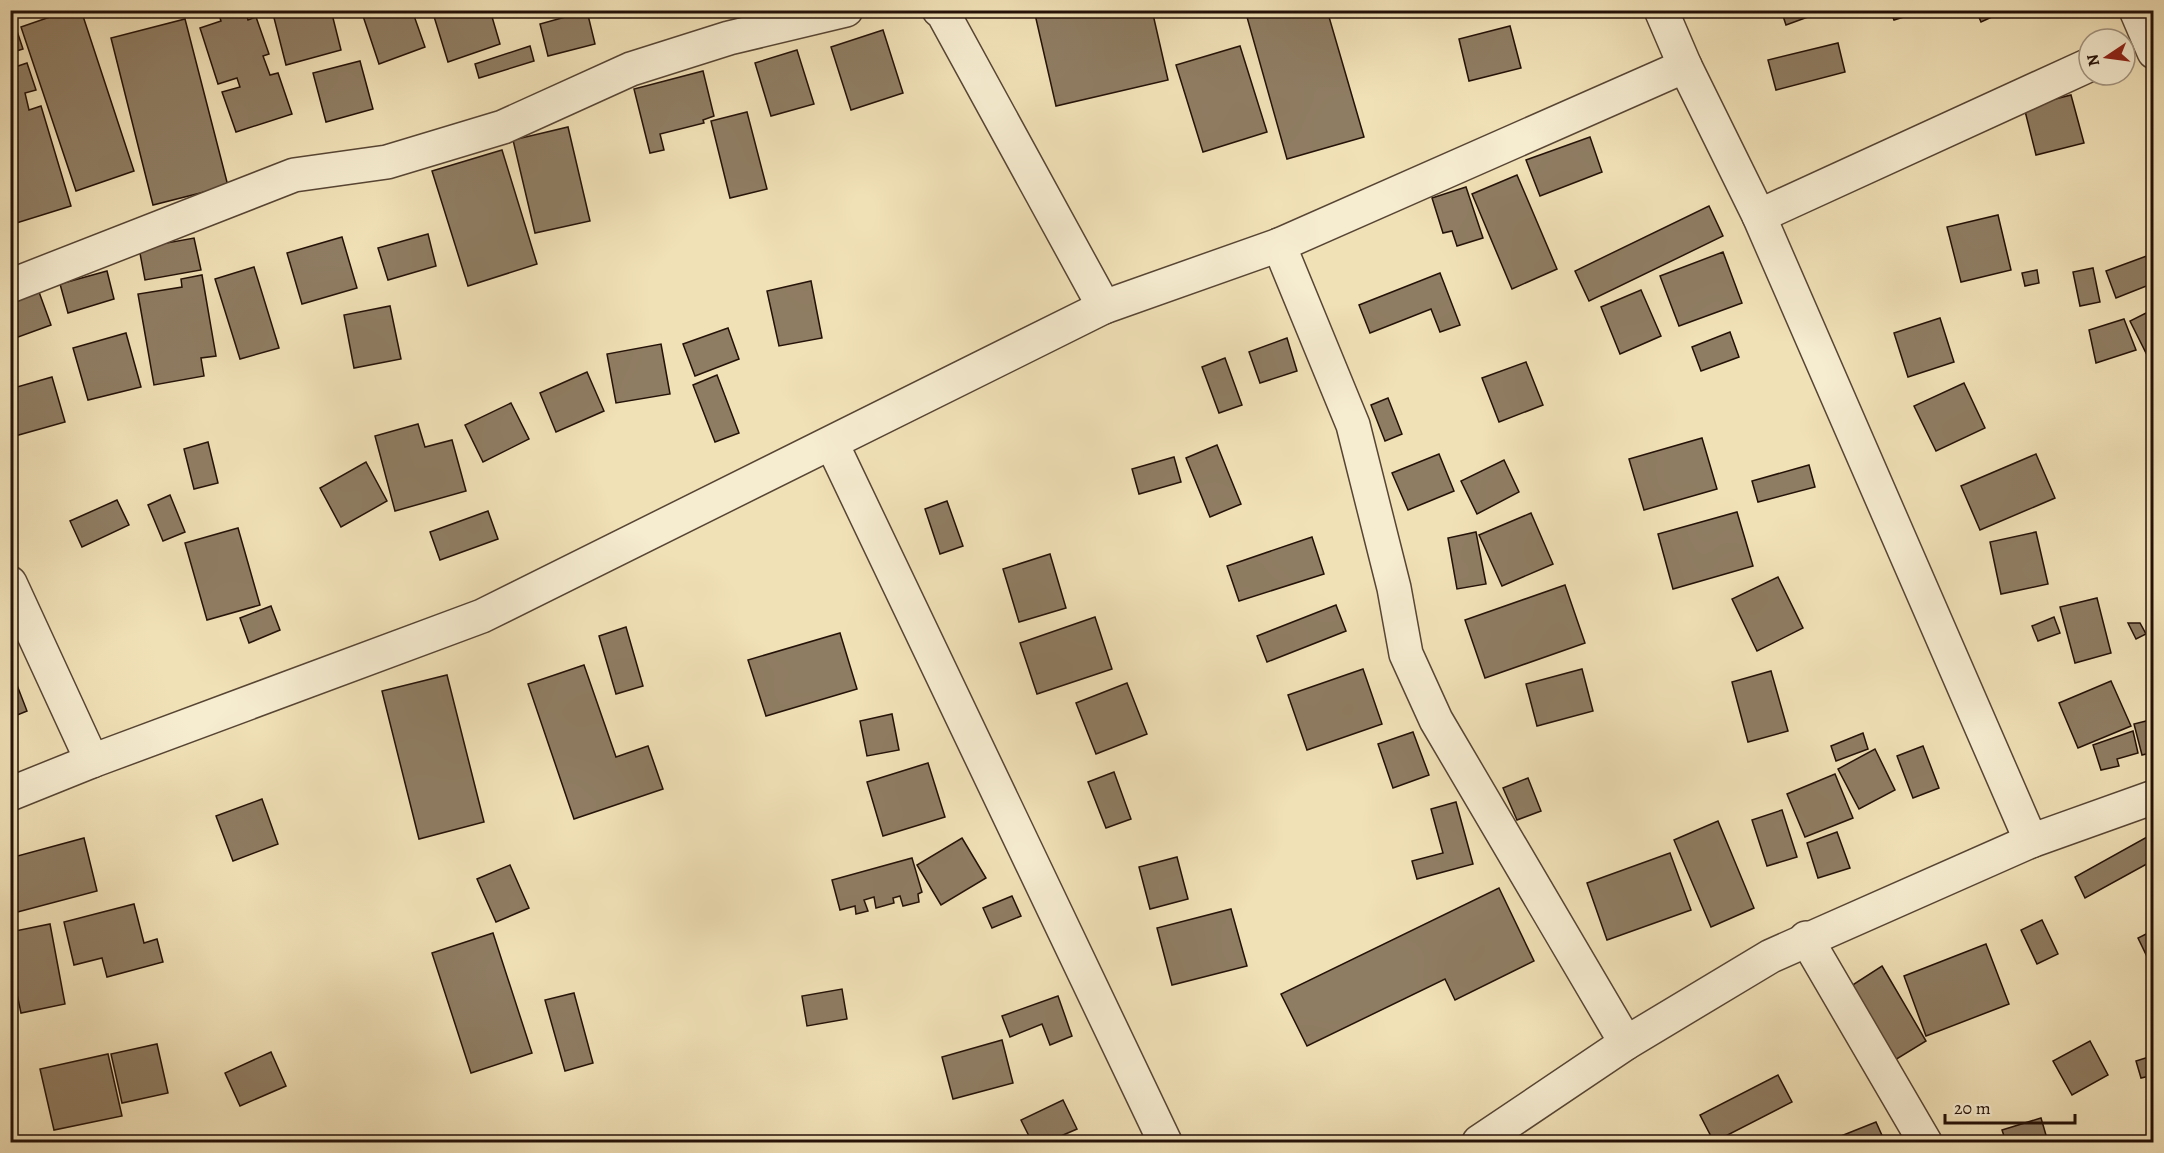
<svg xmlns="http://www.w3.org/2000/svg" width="2164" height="1153" font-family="Alegreya,serif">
<rect width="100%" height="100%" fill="#f1e1b7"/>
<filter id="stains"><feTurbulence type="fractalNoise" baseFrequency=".00333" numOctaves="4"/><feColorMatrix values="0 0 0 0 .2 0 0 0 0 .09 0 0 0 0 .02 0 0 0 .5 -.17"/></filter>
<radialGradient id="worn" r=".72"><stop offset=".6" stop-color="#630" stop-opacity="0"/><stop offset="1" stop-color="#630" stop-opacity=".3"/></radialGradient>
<g fill="#8f7d63" stroke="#241108" stroke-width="1.5">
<path d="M70 10H81L134 171 76 191 21 27Z"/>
<path d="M245 10 248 20 256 17 269 54 263 56 270 75 278 73 292 114 236 132 222 92 240 87 237 78 218 84 200 28 221 21 218 12Z"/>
<path d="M272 10H331L341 50 286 65Z"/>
<path d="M361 10H412L425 47 379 64Z"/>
<path d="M432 10H490L500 44 448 62Z"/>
<path d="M1034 10H1118L1119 17 1152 10 1168 80 1056 106Z"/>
<path d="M1245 10H1327L1364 137 1287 159Z"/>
<path d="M1781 10H1827L1786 25Z"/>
<path d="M1890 10H1926L1894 20Z"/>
<path d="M1976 10H2007L1981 22Z"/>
<path d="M587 11 595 44 548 56 540 24Z"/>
<path d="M185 19 228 186 153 205 111 38Z"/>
<path d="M1510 26 1521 68 1469 81 1459 39Z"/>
<path d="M16 28 23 49 10 53V29Z"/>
<path d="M883 30 903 93 851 110 831 47Z"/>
<path d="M1838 43 1845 72 1776 90 1768 60Z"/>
<path d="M530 46 534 61 479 78 475 64Z"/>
<path d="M1240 46 1267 132 1203 152 1176 65Z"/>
<path d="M797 50 814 104 771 116 755 63Z"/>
<path d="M360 61 373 109 326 122 313 73Z"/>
<path d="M27 63 36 90 25 93 29 110 41 106 71 206 10 225V174H13L10 166V65L12 68Z"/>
<path d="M703 71 714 116 703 120 704 123 660 134 664 150 650 153 634 89Z"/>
<path d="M2071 95 2084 143 2036 155 2024 107Z"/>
<path d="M747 112 767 189 730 198 711 121Z"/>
<path d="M568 127 590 221 535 233 513 140Z"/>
<path d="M1590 137 1602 172 1540 196 1526 160Z"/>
<path d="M502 150 537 264 468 286 432 171Z"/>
<path d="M1517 175 1557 269 1512 289 1472 194Z"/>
<path d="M1466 187 1483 238 1457 246 1452 231 1443 233 1432 198Z"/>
<path d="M1709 206 1723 236 1589 301 1575 271Z"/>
<path d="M1998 215 2011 270 1961 282 1947 227Z"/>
<path d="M428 234 436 266 388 280 378 248Z"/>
<path d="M342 237 357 288 302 304 287 253Z"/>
<path d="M194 238 201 270 145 280 139 248Z"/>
<path d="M1723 252 1742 303 1679 326 1660 276Z"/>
<path d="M2152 254 2154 283 2116 298 2106 271Z"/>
<path d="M254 267 279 348 240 359 215 279Z"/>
<path d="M2093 268 2100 302 2080 306 2073 272Z"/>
<path d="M2037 270 2039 283 2025 286 2022 273Z"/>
<path d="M107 271 114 299 68 313 60 284Z"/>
<path d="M1440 273 1460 325 1440 332 1431 309 1370 333 1359 305Z"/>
<path d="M202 275 216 356 201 358 204 376 154 385 138 294 182 287 181 279Z"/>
<path d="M811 281 822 338 779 346 767 291Z"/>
<path d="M1641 290 1661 336 1620 354 1601 307Z"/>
<path d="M39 292 51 325 10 340V302Z"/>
<path d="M390 306 401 359 354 368 344 315Z"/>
<path d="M2154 309V367H2153L2130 321Z"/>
<path d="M1940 318 1954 362 1908 377 1894 333Z"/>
<path d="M2124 319 2136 350 2096 363 2089 330Z"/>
<path d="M728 328 739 359 695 376 683 344Z"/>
<path d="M1730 332 1739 357 1701 371 1692 347Z"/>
<path d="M126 333 141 387 88 400 73 348Z"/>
<path d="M1287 338 1297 371 1260 383 1249 352Z"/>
<path d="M661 344 670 394 616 403 607 354Z"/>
<path d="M1225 358 1242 405 1219 413 1202 367Z"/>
<path d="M1526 362 1543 405 1499 422 1482 378Z"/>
<path d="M587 372 604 411 556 432 540 393Z"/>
<path d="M717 375 739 433 715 442 693 385Z"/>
<path d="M52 377 65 422 15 436 10 420V389Z"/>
<path d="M1964 383 1985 428 1936 451 1914 406Z"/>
<path d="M1388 398 1402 434 1385 441 1371 405Z"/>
<path d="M511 403 529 439 483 462 465 425Z"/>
<path d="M418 424 425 447 452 440 466 491 395 511 375 436Z"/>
<path d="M1702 438 1717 489 1644 510 1629 459Z"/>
<path d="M208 442 218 483 194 489 184 449Z"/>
<path d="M1217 445 1241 504 1210 517 1186 458Z"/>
<path d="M1439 454 1454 491 1408 510 1392 473Z"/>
<path d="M2036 454 2055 498 1980 530 1961 486Z"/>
<path d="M1174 457 1181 482 1139 494 1132 469Z"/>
<path d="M1504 460 1519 492 1477 514 1461 481Z"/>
<path d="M366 462 387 501 341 527 320 488Z"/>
<path d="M1809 465 1815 487 1758 502 1752 481Z"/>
<path d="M170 495 185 532 163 541 148 505Z"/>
<path d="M117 500 129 525 82 547 70 521Z"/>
<path d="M947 501 963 546 940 554 925 509Z"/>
<path d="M488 511 498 539 440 560 430 532Z"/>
<path d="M1737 512 1753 566 1673 589 1658 534Z"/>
<path d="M1531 513 1553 564 1502 586 1479 535Z"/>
<path d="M238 528 260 605 207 620 185 543Z"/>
<path d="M1476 532 1486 584 1457 589 1448 538Z"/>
<path d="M2036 532 2048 584 2001 594 1990 542Z"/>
<path d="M1312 537 1324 574 1239 601 1227 566Z"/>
<path d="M1050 554 1066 608 1019 622 1003 569Z"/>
<path d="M1778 577 1803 628 1757 651 1732 599Z"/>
<path d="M1565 585 1585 643 1485 678 1465 620Z"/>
<path d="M2097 598 2111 653 2075 663 2060 607Z"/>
<path d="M1336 605 1346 631 1267 662 1257 636Z"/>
<path d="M271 606 280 630 249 643 240 618Z"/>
<path d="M1095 617 1112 669 1037 694 1020 643Z"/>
<path d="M2054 617 2060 633 2038 641 2032 626Z"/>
<path d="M2128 623H2140L2146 634 2136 639Z"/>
<path d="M626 627 643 686 616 694 599 636Z"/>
<path d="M840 633 857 689 766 716 748 660Z"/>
<path d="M584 665 616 757 648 746 663 789 574 819 528 684Z"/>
<path d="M10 667 27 711 10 718Z"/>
<path d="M1363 669 1382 724 1307 750 1288 695Z"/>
<path d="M1582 669 1593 711 1537 726 1526 684Z"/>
<path d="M1771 671 1788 731 1748 742 1732 682Z"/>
<path d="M447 675 484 822 419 839 382 691Z"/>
<path d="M2111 681 2131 726 2078 748 2059 703Z"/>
<path d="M1127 683 1147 734 1096 754 1076 703Z"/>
<path d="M892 714 899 750 867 756 860 721Z"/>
<path d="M2154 719V752L2142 755 2134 724Z"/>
<path d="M2133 731 2138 753 2117 759 2119 766 2101 770 2093 745Z"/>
<path d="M1413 732 1429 775 1393 788 1378 744Z"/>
<path d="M1863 733 1868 749 1836 761 1831 746Z"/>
<path d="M1923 746 1939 788 1913 798 1897 756Z"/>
<path d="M1875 749 1895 790 1859 809 1838 769Z"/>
<path d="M928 763 945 817 883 836 867 782Z"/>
<path d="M1114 772 1131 819 1106 828 1088 782Z"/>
<path d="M1835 774 1853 818 1805 837 1787 794Z"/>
<path d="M1528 778 1541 811 1517 820 1503 788Z"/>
<path d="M262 799 278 844 233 861 216 816Z"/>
<path d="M1456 802 1473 864 1417 879 1412 861 1443 853 1431 809Z"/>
<path d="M1782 810 1797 857 1767 866 1752 820Z"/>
<path d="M1718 821 1754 908 1711 927 1674 840Z"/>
<path d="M1837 832 1850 868 1818 878 1807 843Z"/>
<path d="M2147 837 2154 849V860L2085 898 2075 877Z"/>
<path d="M84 838 97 891 10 914V858Z"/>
<path d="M962 838 986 878 941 905 917 865Z"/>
<path d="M1670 853 1691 910 1607 940 1587 883Z"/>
<path d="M1177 857 1188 899 1150 909 1139 867Z"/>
<path d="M912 858 922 892 918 894 919 902 903 906 900 896 893 898 894 903 876 908 874 897 864 900 868 911 856 914 855 906 840 910 832 880Z"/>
<path d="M510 865 529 908 496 922 477 879Z"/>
<path d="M1499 888 1534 961 1455 1000 1445 979 1307 1046 1281 994Z"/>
<path d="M1012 896 1021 916 992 928 983 908Z"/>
<path d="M134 904 144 943 157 939 163 962 107 977 102 958 74 965 64 922Z"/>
<path d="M1231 909 1247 966 1172 985 1157 928Z"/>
<path d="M2042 920 2058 954 2037 964 2021 930Z"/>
<path d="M50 924 65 1004 21 1013 10 961V932Z"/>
<path d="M2154 930V971L2138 938Z"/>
<path d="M493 933 532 1053 471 1073 432 953Z"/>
<path d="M1986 944 2009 1004 1926 1036 1904 976Z"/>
<path d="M1882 966 1926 1041 1895 1060 1851 986Z"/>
<path d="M842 989 847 1019 807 1026 802 996Z"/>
<path d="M574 993 593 1063 565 1071 545 1000Z"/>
<path d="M1058 996 1072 1036 1050 1045 1042 1024 1010 1037 1002 1016Z"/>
<path d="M1002 1040 1013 1083 953 1099 942 1057Z"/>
<path d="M2090 1041 2108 1075 2072 1095 2053 1061Z"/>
<path d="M157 1044 168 1093 122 1103 111 1054Z"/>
<path d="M271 1052 286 1086 240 1106 225 1073Z"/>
<path d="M108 1054 122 1116 54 1130 40 1069Z"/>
<path d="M2152 1056 2154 1075 2141 1078 2136 1061Z"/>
<path d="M1778 1075 1792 1102 1714 1142 1700 1115Z"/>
<path d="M1063 1100 1077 1129 1047 1142H1032L1021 1120Z"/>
<path d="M2041 1118 2048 1142H2006L2002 1130Z"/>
<path d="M1876 1122 1885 1142H1826Z"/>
</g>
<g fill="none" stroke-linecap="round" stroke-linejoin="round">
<g stroke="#574534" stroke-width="36">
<g id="street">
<path d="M939 10 943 13 1104 307"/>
<path d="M1661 10 1685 66 1759 216 2031 841"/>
<path d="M2136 10 2154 52"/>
<path d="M1759 216 2089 65"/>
<path d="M1279 245 1353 425 1394 588 1406 654 1436 720 1626 1043"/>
<path d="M10 286 294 175 387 162 503 127 631 69 729 38 846 10"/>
<path d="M832 444 1165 1142"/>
<path d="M10 583 92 761 10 794"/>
<path d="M92 761 482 616 1104 307 1279 245 1685 66"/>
<path d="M1806 938 1925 1142"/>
<path d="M1479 1142 1626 1043 1771 956 2031 841 2154 797"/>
</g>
</g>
<use href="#street" stroke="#f6ecd0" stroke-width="33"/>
</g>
<rect width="2164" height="1153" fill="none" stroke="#f1e1b7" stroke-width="36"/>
<rect x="12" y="12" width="2140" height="1129" fill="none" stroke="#241108" stroke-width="3"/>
<rect x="18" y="18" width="2128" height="1117" fill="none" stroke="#241108" stroke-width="1.5"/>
<g transform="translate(2107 57) rotate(257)"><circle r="28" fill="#f6ecd0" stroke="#a29480" stroke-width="1.5"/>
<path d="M0-4.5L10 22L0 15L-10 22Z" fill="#8f2418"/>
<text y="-9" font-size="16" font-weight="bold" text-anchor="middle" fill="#241108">N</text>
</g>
<path d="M1945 1114v9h130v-9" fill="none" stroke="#241108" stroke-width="3"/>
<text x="1954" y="1114" font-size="18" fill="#241108" stroke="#f6ecd0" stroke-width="4.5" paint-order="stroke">20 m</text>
<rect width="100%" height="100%" filter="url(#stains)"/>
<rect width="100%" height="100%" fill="url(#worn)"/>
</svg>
